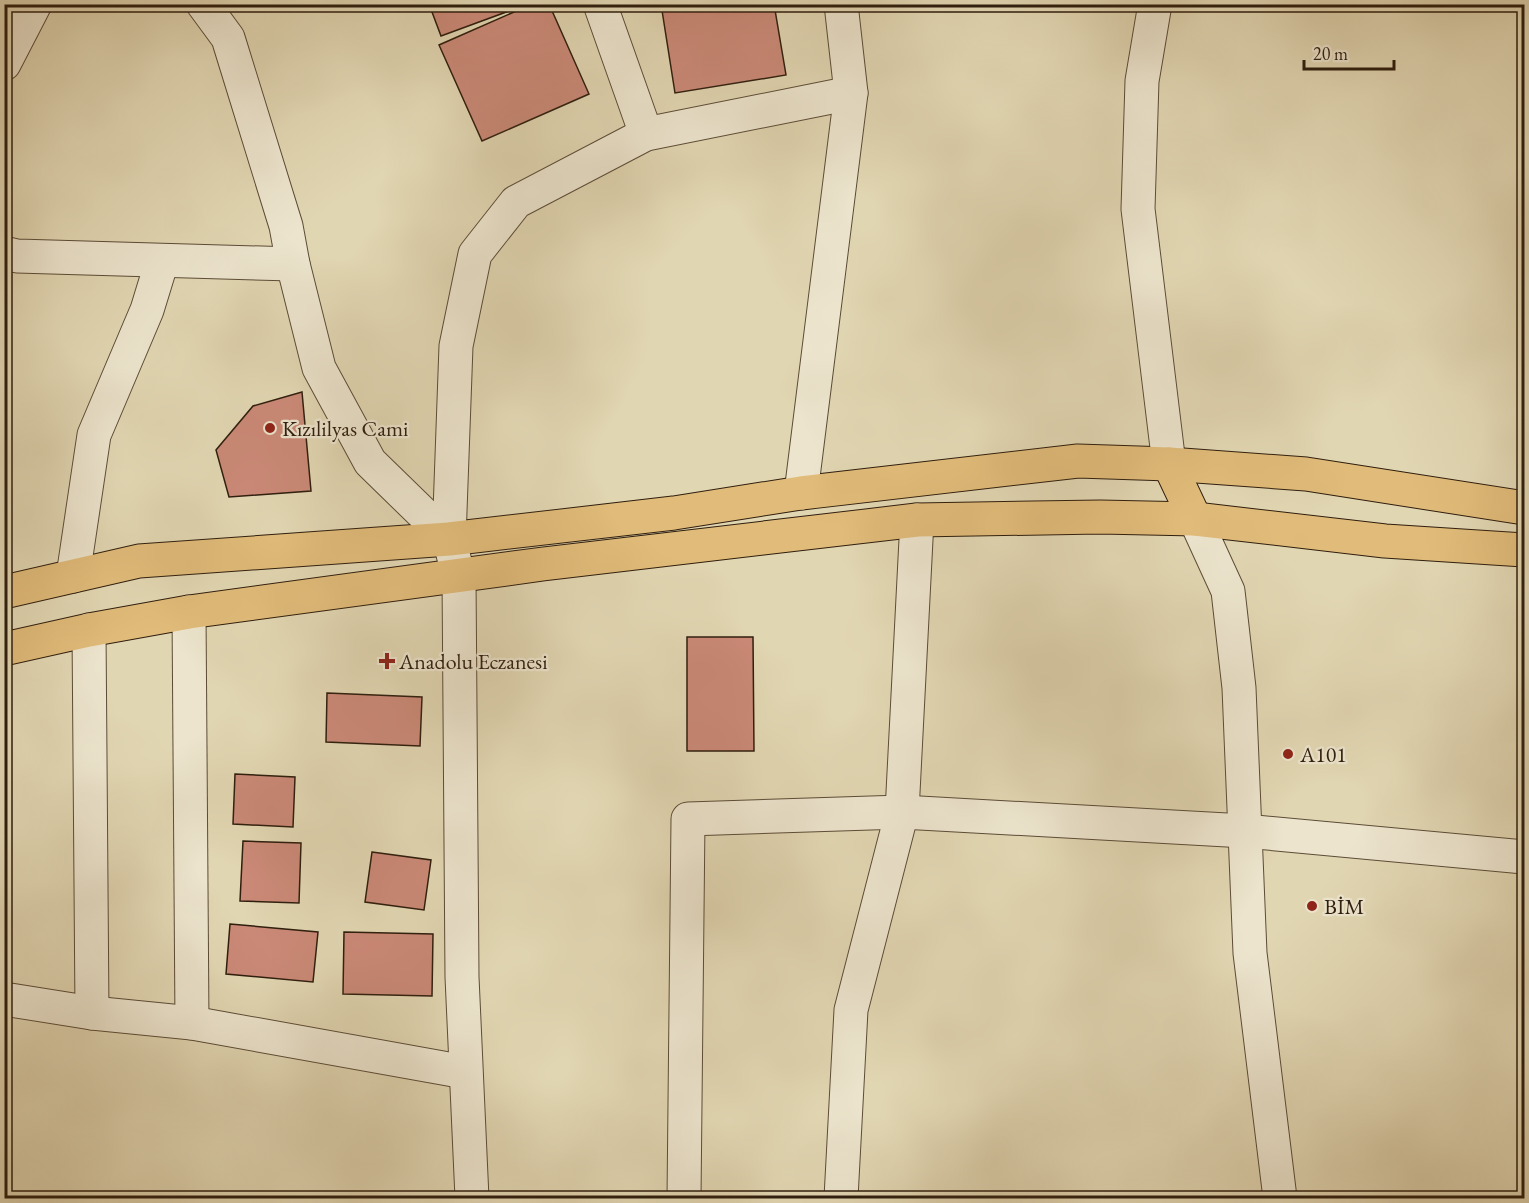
<svg xmlns="http://www.w3.org/2000/svg" width="1529" height="1203" font-family="'EB Garamond',serif">
<rect width="100%" height="100%" fill="#e1d6b2"/>
<filter id="stains"><feTurbulence type="fractalNoise" baseFrequency=".00333" numOctaves="4"/><feColorMatrix values="0 0 0 0 .2 0 0 0 0 .09 0 0 0 0 .02 0 0 0 .5 -.17"/></filter>
<radialGradient id="worn" r=".72"><stop offset=".6" stop-color="#630" stop-opacity="0"/><stop offset="1" stop-color="#630" stop-opacity=".3"/></radialGradient>
<g fill="#ca8977" stroke="#2f1e0e" stroke-width="1.5">
<path d="M429 4H528L441 36Z"/>
<path d="M532 4H549L589 94 482 141 439 45Z"/>
<path d="M661 4H774L786 75 675 93Z"/>
<path d="M302 392 311 491 229 497 216 450 253 406Z"/>
<path d="M687 637H753L754 751H687Z"/>
<path d="M327 693 422 697 420 746 326 742Z"/>
<path d="M235 774 295 777 293 827 233 824Z"/>
<path d="M243 841 301 843 299 903 240 901Z"/>
<path d="M372 852 431 860 424 910 365 902Z"/>
<path d="M230 924 318 932 313 982 226 974Z"/>
<path d="M344 932 433 934 432 996 343 994Z"/>
</g>
<g fill="none" stroke-linecap="round" stroke-linejoin="round">
<g stroke="#5c4c37" stroke-width="35">
<g id="minor">
<path d="M203 4 228 38 286 226 293 264 319 368 370 462 449 539"/>
<path d="M600 4 646 134"/>
<path d="M1155 4 1142 81 1138 209 1169 464"/>
<path d="M4 5 7 4"/>
<path d="M4 64 35 4"/>
<path d="M4 253 17 256 293 264"/>
<path d="M801 493 851 93 841 4"/>
<path d="M1195 519 1228 591 1239 688 1250 953 1280 1198"/>
<path d="M73 576 94 435 147 310 162 261"/>
<path d="M189 612 192 1023"/>
<path d="M89 630 92 1013"/>
<path d="M4 999 92 1013 192 1023 465 1072"/>
<path d="M472 1198 462 977 459 577 449 539 456 346 475 254 516 202 646 134 851 93"/>
<path d="M684 1198 688 819 902 812 1245 831 1524 857"/>
<path d="M841 1198 851 1010 902 812 917 520"/>
</g>
</g>
<g stroke="#2f1e0e" stroke-width="35">
<g id="major">
<path d="M1169 464 1195 519"/>
<path d="M4 592 139 561 449 539 674 513 801 493 1078 461 1169 464 1306 474 1524 508"/>
<path d="M4 649 89 630 189 612 543 564 917 520 1100 517 1195 519 1385 541 1524 550"/>
</g>
</g>
<use href="#minor" stroke="#ece4cd" stroke-width="33"/>
<use href="#major" stroke="#e0bb79" stroke-width="33"/>
</g>
<g fill="#8f2418" stroke="#ece4cd" stroke-width="2">
<circle cx="270" cy="428" r="6"/>
<path d="M384 652h6v6h6v6h-6v6h-6v-6h-6v-6h6z"/>
<circle cx="1288" cy="754" r="6"/>
<circle cx="1312" cy="906" r="6"/>
</g>
<g text-anchor="middle" dominant-baseline="central" stroke-width="4.5" stroke-linejoin="round" paint-order="stroke">
<g font-size="22" fill="#2f1e0e" stroke="#ece4cd" text-anchor="start">
<text x="282" y="428">Kızılilyas Cami</text>
<text x="399" y="661">Anadolu Eczanesi</text>
<text x="1300" y="754">A101</text>
<text x="1324" y="906">BİM</text>
</g>
</g>
<rect width="1529" height="1203" fill="none" stroke="#e1d6b2" stroke-width="24"/>
<rect x="6" y="6" width="1517" height="1191" fill="none" stroke="#2f1e0e" stroke-width="3"/>
<rect x="12" y="12" width="1505" height="1179" fill="none" stroke="#2f1e0e" stroke-width="1.5"/>
<path d="M1304 60v9h90v-9" fill="none" stroke="#2f1e0e" stroke-width="3"/>
<text x="1313" y="60" font-size="18" fill="#2f1e0e" stroke="#ece4cd" stroke-width="4.5" paint-order="stroke">20 m</text>
<rect width="100%" height="100%" filter="url(#stains)"/>
<rect width="100%" height="100%" fill="url(#worn)"/>
</svg>
